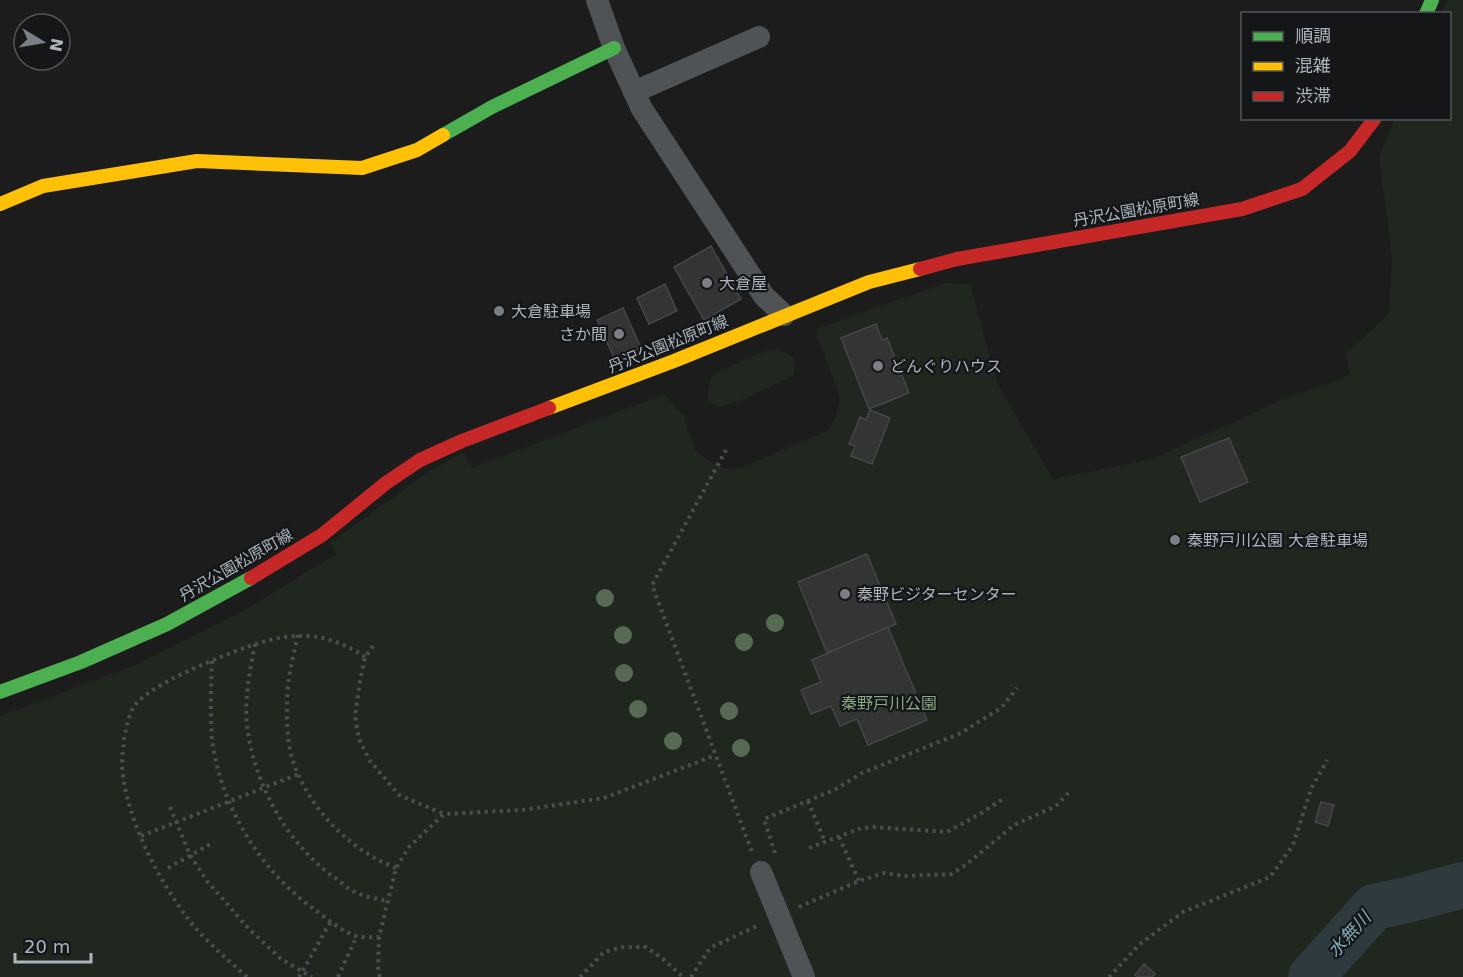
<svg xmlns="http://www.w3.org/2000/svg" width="1463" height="977" font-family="'DejaVu Sans','Noto Sans JP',sans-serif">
<rect width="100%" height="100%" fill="#1c1c1c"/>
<g fill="#1f271f">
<path d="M1447 0H1463V977H0V716L138 664 242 612 336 554 330 543 429 471 464 453 472 468 664 394 683 415 695 450 713 464 727 469 743 467 827 431 835 419 840 397 815 330 848 317 946 283 970 284 998 385 1053 479 1152 459 1293 395 1342 379 1350 373 1346 354 1389 314 1392 257 1379 157 1395 119 1450 118V14L1441 13Z"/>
<path d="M768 350C786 350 801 354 793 376 779 382 735 405 722 406 701 407 708 384 714 373Z"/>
</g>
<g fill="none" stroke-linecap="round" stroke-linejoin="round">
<path stroke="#2d3b3f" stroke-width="46" d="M1311 977 1374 907 1407 900 1463 885"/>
</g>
<g fill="#333434" stroke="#444648" stroke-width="1.5">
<path d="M711 246 741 299 704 320 674 267Z"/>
<path d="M665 284 677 311 649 324 637 298Z"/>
<path d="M623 308 641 348 615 360 597 320Z"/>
<path d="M876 324 882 340 887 338 909 393 869 409 841 338Z"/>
<path d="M870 410 890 418 872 464 851 456 855 446 849 444 860 417 866 420Z"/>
<path d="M1229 438 1248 482 1200 502 1181 457Z"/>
<path d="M867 554 896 624 827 653 798 582Z"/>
<path d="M888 627 927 720 868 745 857 719 840 726 831 706 811 714 801 690 821 682 812 660Z"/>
<path d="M1321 802 1334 805 1328 826 1315 822Z"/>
<path d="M1144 964 1155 974 1152 977H1138L1135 975Z"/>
</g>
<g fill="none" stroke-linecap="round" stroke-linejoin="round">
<g stroke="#4c4d50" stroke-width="4" stroke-dasharray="3 4.5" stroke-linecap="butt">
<path d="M726 450 652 585 752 852"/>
<path d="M298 635C293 657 287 681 287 703 287 721 287 741 292 758 307 807 349 850 396 868"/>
<path d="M255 644C250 671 244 699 247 726 254 785 289 847 338 880 344 885 350 890 357 893 367 897 378 899 388 901"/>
<path d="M373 646 365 657 360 681 355 716 359 739 370 761 399 795 444 814"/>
<path d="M212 661C211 687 210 713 212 739 220 805 260 871 314 909 326 918 341 931 356 936 363 938 372 937 379 937"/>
<path d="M808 801 825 842"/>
<path d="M170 807 190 855 207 881 249 929 281 959 312 977"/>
<path d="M141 836 299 774"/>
<path d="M839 837 859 881"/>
<path d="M809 848 861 828 874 827 947 832 980 814 1004 798"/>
<path d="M775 853 764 819 834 790 862 773 961 733 1001 708 1017 688"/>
<path d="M168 868 214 842"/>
<path d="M799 907 859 881 884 873 904 876 951 874 967 864 1014 825 1056 806 1070 791"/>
<path d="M247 977C226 958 203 939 186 916 156 876 123 812 122 762 122 754 124 746 124 739 126 730 128 717 133 708 145 687 208 662 231 653 281 633 319 626 365 657"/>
<path d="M299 977 331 921"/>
<path d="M338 977 357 936"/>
<path d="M380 977 378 970 379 937 396 868 409 847 444 814 522 810 604 798 716 755"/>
<path d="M580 977 604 952 624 947H646L663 959 683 977"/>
<path d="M691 977 710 948 759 925"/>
<path d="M1109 977 1140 944 1183 912 1270 877 1293 845 1311 789 1327 760"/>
</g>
<g stroke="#505355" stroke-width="22">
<path d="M597 0 614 48 642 109 764 296 784 315"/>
<path d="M634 92 759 37"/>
</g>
<g stroke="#4caf50" stroke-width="14">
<path d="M1426 14 1432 0"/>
<path d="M443 135 492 107 614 48"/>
<path d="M0 692 81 662 167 624 251 578"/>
</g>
<g stroke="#ffc107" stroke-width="14">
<path d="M0 204 43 186 197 161 362 168 417 150 443 135"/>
<path d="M549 408 674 361 869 282 920 269"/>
</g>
<g stroke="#c62828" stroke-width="14">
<path d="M920 269 957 259 1242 209 1302 189 1350 151 1375 118"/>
<path d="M251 578 322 535 386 483 420 460 462 441 549 408"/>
</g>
<path stroke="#505355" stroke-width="22" d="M761 872 804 977"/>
</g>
<g fill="#576a54">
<circle cx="605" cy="598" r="9"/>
<circle cx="775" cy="623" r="9"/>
<circle cx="623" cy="635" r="9"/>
<circle cx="744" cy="642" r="9"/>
<circle cx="624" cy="673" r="9"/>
<circle cx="638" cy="709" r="9"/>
<circle cx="729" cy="711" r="9"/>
<circle cx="673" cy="741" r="9"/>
<circle cx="741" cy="748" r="9"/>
</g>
<g fill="#7a7f85" stroke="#151618" stroke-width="2">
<circle cx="707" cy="283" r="6"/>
<circle cx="499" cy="311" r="6"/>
<circle cx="619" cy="334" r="6"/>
<circle cx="878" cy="366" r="6"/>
<circle cx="1175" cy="540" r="6"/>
<circle cx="845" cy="594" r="6"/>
</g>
<g text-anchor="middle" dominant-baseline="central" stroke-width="4.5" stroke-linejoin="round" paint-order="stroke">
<g font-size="16" fill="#acb5be" stroke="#151618">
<text transform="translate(1136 210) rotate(-10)">丹沢公園松原町線</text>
<text transform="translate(668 344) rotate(-22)">丹沢公園松原町線</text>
<text transform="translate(236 565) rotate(-30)">丹沢公園松原町線</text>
</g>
<g font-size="16" fill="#acb5be" stroke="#151618" text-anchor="start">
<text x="719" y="283">大倉屋</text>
<text x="511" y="311">大倉駐車場</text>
<text x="607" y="334" text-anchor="end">さか間</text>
<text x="890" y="366">どんぐりハウス</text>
<text x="1187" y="540">秦野戸川公園 大倉駐車場</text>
<text x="857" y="594">秦野ビジターセンター</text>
</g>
<g font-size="16" fill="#87aa82" stroke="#151618">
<text x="889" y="703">秦野戸川公園</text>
</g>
<g font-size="18" font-style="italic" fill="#81aabb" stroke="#151618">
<text transform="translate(1349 934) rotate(-48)">水無川</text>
</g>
</g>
<rect x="1241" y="12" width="210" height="108" fill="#151618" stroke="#51565a" stroke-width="1.5"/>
<rect x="1253" y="32" width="30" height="9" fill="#4caf50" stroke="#51565a" stroke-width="1.5"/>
<text x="1295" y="42" font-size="18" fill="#acb5be">順調</text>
<rect x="1253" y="62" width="30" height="9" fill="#ffc107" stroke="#51565a" stroke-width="1.5"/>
<text x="1295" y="72" font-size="18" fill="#acb5be">混雑</text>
<rect x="1253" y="92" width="30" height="9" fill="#c62828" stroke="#51565a" stroke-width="1.5"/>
<text x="1295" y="102" font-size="18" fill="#acb5be">渋滞</text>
<g transform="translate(42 42) rotate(101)"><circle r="28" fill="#151618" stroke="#51565a" stroke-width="1.5"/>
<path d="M0-4.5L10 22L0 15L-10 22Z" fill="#7a7f85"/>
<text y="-9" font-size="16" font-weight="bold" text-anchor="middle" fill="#acb5be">N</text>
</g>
<path d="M15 953v9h76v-9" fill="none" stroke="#acb5be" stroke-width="3"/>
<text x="24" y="953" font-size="18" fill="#acb5be" stroke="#151618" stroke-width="4.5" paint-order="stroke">20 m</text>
</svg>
